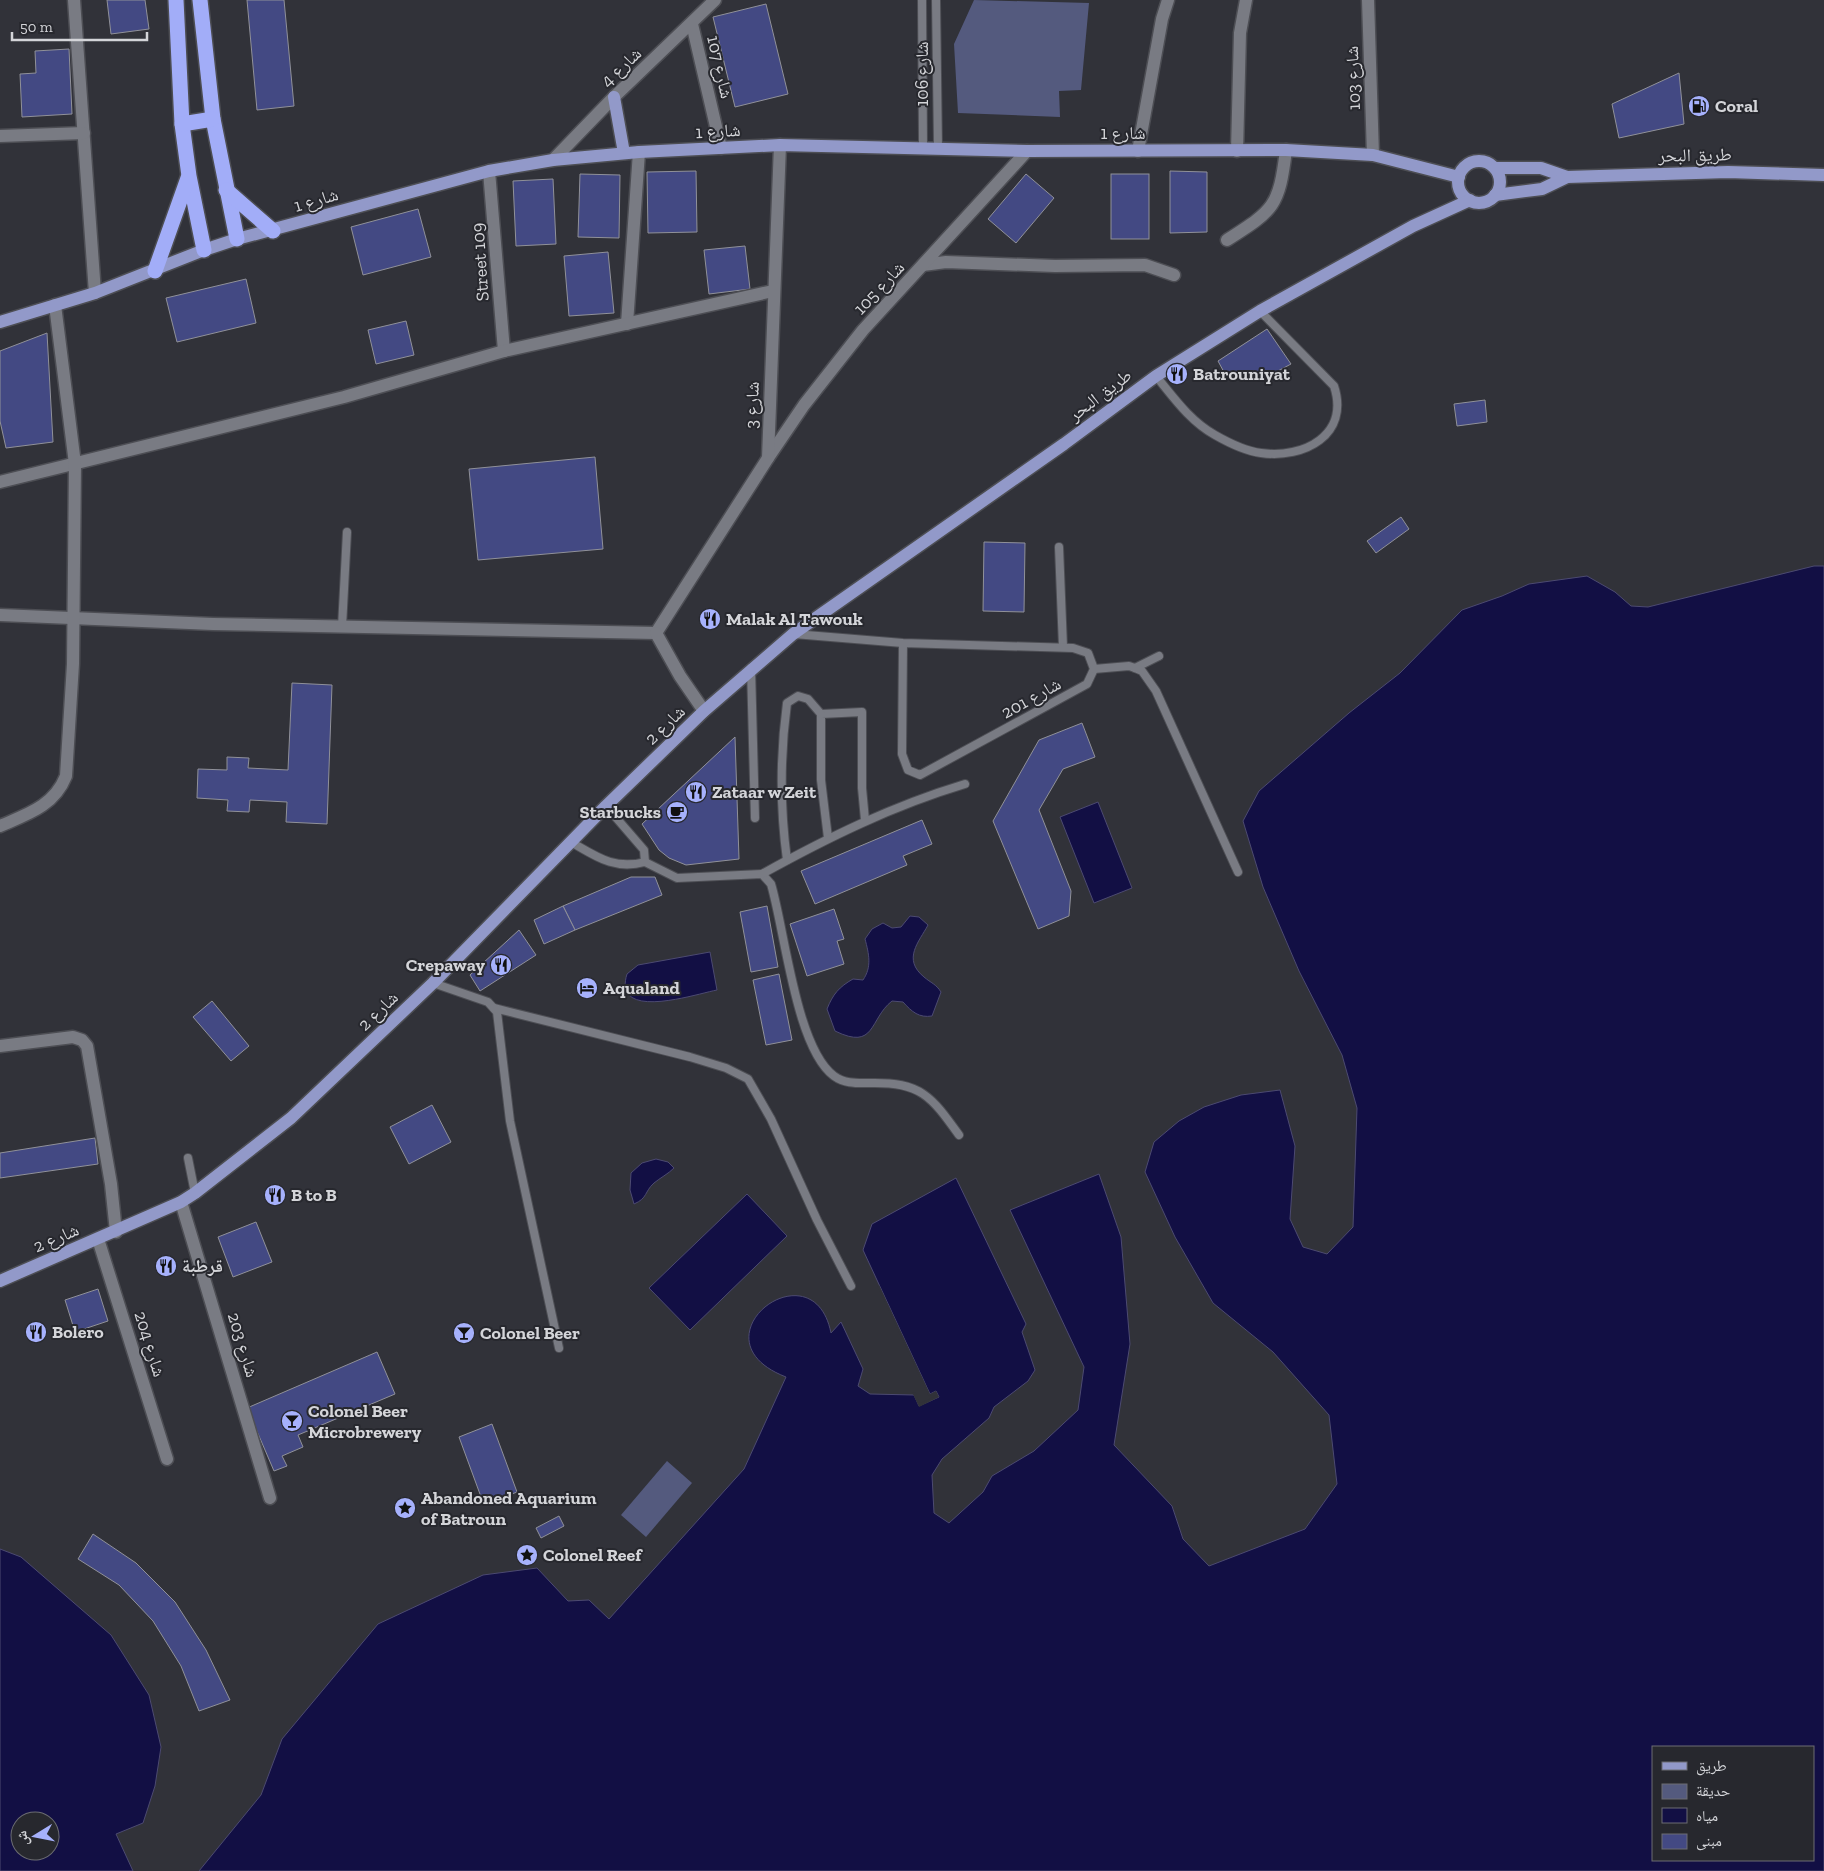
<svg xmlns="http://www.w3.org/2000/svg" width="1824" height="1871" font-family="'Zilla Slab','Noto Naskh Arabic',serif">
<rect width="100%" height="100%" fill="#313239"/>
<g fill="#545a7e">
<path d="M974 0 1089 3 1081 90 1059 91 1060 117 958 113 954 44Z"/>
<path d="M667 1461 692 1483 646 1537 621 1515Z"/>
</g>
<g fill="#120f44" stroke="#4c4a71" fill-rule="evenodd">
<path d="M1814 566H1824V1871H199L261 1795 282 1739 378 1624 483 1575 537 1568 568 1601 589 1600 609 1619 744 1469 786 1377C688 1339 813 1243 831 1333L841 1322 863 1369 858 1386 870 1394 914 1395 919 1406 939 1397 936 1391 930 1394 863 1250 872 1224 956 1178 1026 1324 1022 1332 1035 1370 1028 1381 994 1407 989 1418 942 1459 932 1475 934 1513 949 1523 983 1492 992 1476 1034 1451 1078 1410 1084 1367 1010 1210 1099 1174 1121 1237 1130 1344 1114 1445 1172 1506 1183 1539 1209 1566 1305 1529 1337 1484 1329 1415 1273 1352 1213 1303 1175 1237 1145 1172 1154 1142 1179 1121 1204 1107 1241 1095 1280 1090 1295 1146 1290 1219 1303 1247 1327 1254 1353 1227 1357 1108 1342 1055 1299 971 1263 887 1243 821 1259 791 1349 713 1400 673 1462 610 1502 596 1529 584 1587 576 1615 592 1631 606 1648 607ZM1653 1747H1813V1860H1653Z"/>
<path d="M1098 802 1132 888 1094 903 1060 817Z"/>
<path d="M910 916 919 917 928 925C919 942 902 959 924 977 931 983 936 984 941 992L932 1016C919 1018 912 1012 903 1002L892 1001C869 1019 876 1051 835 1031L827 1009C833 994 839 987 853 979L863 980C872 967 869 954 865 939L872 929 883 923 892 928 901 927Z"/>
<path d="M710 952 717 990C696 994 612 1022 627 974L638 965Z"/>
<path d="M656 1159 668 1162 674 1168C668 1174 660 1178 654 1183 644 1192 648 1198 634 1204L630 1190 631 1173 642 1163Z"/>
<path d="M747 1194 787 1236 690 1330 649 1288Z"/>
<path d="M0 1549 21 1557 111 1635 149 1695 161 1747 155 1786 143 1823 116 1834 133 1871H0ZM20 1821H50V1851H20Z"/>
</g>
<path fill="#313239" d="M879 1285 930 1394 936 1391 939 1397 919 1407 912 1392 916 1393 920 1403 936 1396 928 1395 877 1286Z"/>
<g fill="#434983" stroke="#909199">
<path d="M107 0H145L149 29 111 34Z"/>
<path d="M247 0H284L294 106 257 110Z"/>
<path d="M766 4 788 94 735 107 713 17Z"/>
<path d="M69 49 72 114 22 117 20 74 36 73 35 51Z"/>
<path d="M1679 73 1684 124 1619 138 1612 104Z"/>
<path d="M696 171 697 232 648 233 647 172Z"/>
<path d="M1170 171 1207 172V232L1170 233Z"/>
<path d="M580 174 620 175 619 238 578 237Z"/>
<path d="M1026 174 1054 198 1016 243 988 219Z"/>
<rect x="1111" y="174" width="38" height="65"/>
<path d="M553 179 556 244 516 246 513 181Z"/>
<path d="M418 209 431 257 363 275 351 227Z"/>
<path d="M745 246 750 289 709 294 704 250Z"/>
<path d="M608 252 614 313 569 316 564 256Z"/>
<path d="M246 279 256 323 177 342 166 298Z"/>
<path d="M406 321 414 355 376 364 368 330Z"/>
<path d="M1267 329 1291 364 1263 379 1225 374 1218 361Z"/>
<path d="M47 333 53 442 6 448 0 421V351Z"/>
<path d="M1485 400 1487 422 1457 426 1454 404Z"/>
<path d="M595 457 603 549 478 560 469 469Z"/>
<path d="M1401 517 1409 529 1376 553 1367 541Z"/>
<path d="M984 542 1025 543 1024 612 983 611Z"/>
<path d="M292 683 332 685 327 824 286 822 287 802 250 800 249 812 227 811 228 800 197 798 198 769 227 770V757L249 758 248 768 288 770Z"/>
<path d="M1082 723 1095 757 1063 769 1039 810 1071 891 1069 916 1038 929 993 821 1039 740Z"/>
<path d="M735 737 739 859 686 865 669 858 659 850 642 824Z"/>
<path d="M922 820 932 844 903 856 907 865 815 904 801 871Z"/>
<path d="M631 877H655L662 895 575 930 563 906Z"/>
<path d="M563 906 575 930 544 944 534 920Z"/>
<path d="M767 906 778 967 751 972 740 912Z"/>
<path d="M834 909 844 939 837 941 844 964 807 976 790 924Z"/>
<path d="M519 930 536 955 480 991 470 975Z"/>
<path d="M779 974 792 1040 766 1045 753 980Z"/>
<path d="M212 1001 249 1046 231 1061 193 1017Z"/>
<path d="M432 1105 451 1142 409 1164 390 1127Z"/>
<path d="M95 1138 98 1164 0 1178V1153Z"/>
<path d="M256 1222 272 1262 233 1277 218 1237Z"/>
<path d="M98 1289 108 1321 75 1332 65 1300Z"/>
<path d="M377 1352 395 1394 298 1435 303 1447 282 1456 287 1466 274 1471 247 1408Z"/>
<path d="M492 1424 517 1492 484 1505 459 1437Z"/>
<path d="M559 1516 564 1526 541 1538 536 1528Z"/>
<path d="M93 1534 136 1563 175 1602 206 1650 230 1700 199 1711 181 1666 153 1621 119 1585 78 1559Z"/>
</g>
<g fill="none" stroke-linecap="round" stroke-linejoin="round">
<g stroke="#4d4e54" stroke-width="10">
<g id="service">
<path d="M922 0 923 147"/>
<path d="M936 0 938 148"/>
<path d="M1156 376C1174 398 1190 421 1215 435 1229 443 1245 451 1261 453 1304 459 1350 435 1334 386L1260 311"/>
<path d="M1059 547 1063 647"/>
<path d="M342 627 347 532"/>
<path d="M794 634 903 643 1073 648 1088 653 1094 669 1087 684 920 775 908 770 902 754 903 643"/>
<path d="M751 668 755 818"/>
<path d="M1135 668 1159 656"/>
<path d="M1094 669 1129 666 1135 668 1142 671 1156 691 1238 872"/>
<path d="M606 806 644 850 645 862"/>
<path d="M828 838 821 780V714L862 712V788L865 820"/>
<path d="M571 842C597 857 614 870 645 862L677 878 762 874 771 884C785 931 796 1048 834 1076 845 1084 857 1083 870 1083 921 1082 931 1096 959 1135"/>
<path d="M787 860C780 808 780 755 787 703L798 696 808 699 821 714"/>
<path d="M762 874C827 838 892 806 965 784"/>
<path d="M433 983 488 1002 497 1012 510 1121 559 1348"/>
<path d="M494 1008 690 1057 726 1068 748 1079 771 1119 817 1220 851 1286"/>
<path d="M188 1158 195 1193"/>
</g>
</g>
<g stroke="#4d4e54" stroke-width="15">
<g id="minor">
<path d="M74 0 95 293"/>
<path d="M1368 0 1373 155"/>
<path d="M692 24 721 148"/>
<path d="M0 136 84 133"/>
<path d="M1138 151 1162 19 1168 0"/>
<path d="M1237 151 1240 33 1246 0"/>
<path d="M489 171 504 351"/>
<path d="M1227 240C1274 210 1279 207 1286 150"/>
<path d="M923 265 946 262 1055 266 1145 265 1174 275"/>
<path d="M627 324 639 152"/>
<path d="M768 458 804 405 863 330 1027 151"/>
<path d="M0 482 344 397 504 351 773 291"/>
<path d="M0 615 213 624 656 633"/>
<path d="M656 633 768 458 780 145"/>
<path d="M656 633 680 676 704 711"/>
<path d="M0 826C28 814 54 806 66 776L73 664 75 464 55 305"/>
<path d="M0 1046 73 1037 82 1040 87 1046 111 1184 116 1232"/>
<path d="M181 1202 270 1498"/>
<path d="M98 1239 167 1459"/>
</g>
</g>
<g stroke="#4d4e54" stroke-width="15">
<path id="secondary" d="M553 160 614 97 715 0"/>
</g>
<g stroke="#4d4e54" stroke-width="15">
<g id="primary">
<path d="M614 97 624 153"/>
<circle cx="1479" cy="182" r="21"/>
<path d="M1496 168H1541L1567 177 1728 172 1824 175"/>
<path d="M1495 195 1542 189 1567 177"/>
<path d="M0 322 95 293 204 250 237 239 489 171 553 160 639 152 780 145 1027 151 1286 150 1373 155 1459 177"/>
<path d="M0 1281 181 1202 195 1193 291 1118 433 983 606 806 704 711 793 634 1064 444 1156 376 1260 311 1413 226 1470 200"/>
</g>
</g>
<g stroke="#4d4e54" stroke-width="18">
<g id="motorway">
<path d="M176 0 182 124 189 176 204 250"/>
<path d="M200 0 213 119 237 239"/>
<path d="M182 124 213 119"/>
<path d="M226 190 273 231"/>
<path d="M155 271 188 178"/>
</g>
</g>
<use href="#service" stroke="#797b83" stroke-width="8"/>
<use href="#minor" stroke="#797b83" stroke-width="12"/>
<use href="#secondary" stroke="#797b83" stroke-width="12"/>
<use href="#primary" stroke="#9299c9" stroke-width="12"/>
<use href="#motorway" stroke="#a2adf8" stroke-width="15"/>
</g>
<defs>
<g id="fuel-disc" transform="scale(1.125)"><circle r="9.5" fill="#a6b1fc" stroke="#27282e"/><path d="M-5.5-6h7V0h2V4h1.3V-2.5L3-4.5l.8-.8L6-3V5H2.5V1h-1V6h-7ZM-4.2-4.7v3.2H.2V-4.7Z" fill="#111"/></g>
<g id="restaurant-disc" transform="scale(1.125)"><circle r="9.5" fill="#a6b1fc" stroke="#27282e"/><path d="M-5-6h1v4h1v-4h1v4h1v-4h1v5L-1.5 .5V6h-2V.5L-5-1ZM5-6V6H3V1.5H1.5Q1.5-4 5-6Z" fill="#111"/></g>
<g id="cafe-disc" transform="scale(1.125)"><circle r="9.5" fill="#a6b1fc" stroke="#27282e"/><path d="M-5.5-4.5H6V0H3Q3 3.5 0 3.5H-2.5Q-5.5 3.5-5.5 0ZM3-3.2v2h1.7v-2ZM-6 4.5H4V6H-6Z" fill="#111"/></g>
<g id="hotel-disc" transform="scale(1.125)"><circle r="9.5" fill="#a6b1fc" stroke="#27282e"/><path d="M-6-4.5h1.5V1H6V5H4.5V3h-9V5H-6ZM-4 0a1.8 1.8 0 1 1 3.6 0ZM.5 0V-2.5h3Q6-2.5 6 0Z" fill="#111"/></g>
<g id="bar-disc" transform="scale(1.125)"><circle r="9.5" fill="#a6b1fc" stroke="#27282e"/><path d="M-6-5H6L.8 .8V4.5H3.5V6h-7V4.5H-.8V.8Z" fill="#111"/></g>
<g id="sight-disc" transform="scale(1.125)"><circle r="9.5" fill="#a6b1fc" stroke="#27282e"/><path d="M0-6L1.8-2.2L6-1.7L2.9 1.2L3.7 5.4L0 3.3L-3.7 5.4L-2.9 1.2L-6-1.7L-1.8-2.2Z" fill="#111"/></g>
</defs>
<g fill-rule="evenodd">
<use href="#fuel-disc" x="1699" y="106"/>
<use href="#restaurant-disc" x="1177" y="374"/>
<use href="#restaurant-disc" x="710" y="619"/>
<use href="#restaurant-disc" x="696" y="792"/>
<use href="#cafe-disc" x="677" y="812"/>
<use href="#restaurant-disc" x="501" y="965"/>
<use href="#hotel-disc" x="587" y="988"/>
<use href="#restaurant-disc" x="275" y="1195"/>
<use href="#restaurant-disc" x="166" y="1266"/>
<use href="#restaurant-disc" x="36" y="1332"/>
<use href="#bar-disc" x="464" y="1333"/>
<use href="#bar-disc" x="292" y="1421"/>
<use href="#sight-disc" x="405" y="1508"/>
<use href="#sight-disc" x="527" y="1555"/>
</g>
<g text-anchor="middle" dominant-baseline="central" stroke-width="4" stroke-linejoin="round" paint-order="stroke">
<g font-size="18" fill="#d4d5d9" stroke="#27282e">
<text transform="translate(621 67) rotate(-43)">شارع 4</text>
<text transform="translate(720 67) rotate(77)">شارع 107</text>
<text transform="translate(922 74) rotate(-90)">شارع 106</text>
<text transform="translate(1353 78) rotate(-92)">شارع 103</text>
<text transform="translate(718 131) rotate(-3)">شارع 1</text>
<text x="1123" y="133">شارع 1</text>
<text transform="translate(1695 155) rotate(-1)">طريق البحر</text>
<text transform="translate(316 200) rotate(-16)">شارع 1</text>
<text transform="translate(480 262) rotate(-94)">Street 109</text>
<text transform="translate(879 288) rotate(-47)">شارع 105</text>
<text transform="translate(1100 395) rotate(-37)">طريق البحر</text>
<text transform="translate(752 405) rotate(-88)">شارع 3</text>
<text transform="translate(1031 698) rotate(-29)">شارع 201</text>
<text transform="translate(665 725) rotate(-44)">شارع 2</text>
<text transform="translate(378 1011) rotate(-44)">شارع 2</text>
<text transform="translate(56 1238) rotate(-23)">شارع 2</text>
<text transform="translate(150 1344) rotate(73)">شارع 204</text>
<text transform="translate(243 1345) rotate(73)">شارع 203</text>
</g>
<g font-size="18" font-weight="bold" fill="#d4d5d9" stroke="#27282e" text-anchor="start">
<text x="1715" y="106">Coral</text>
<text x="1193" y="374">Batrouniyat</text>
<text x="726" y="619">Malak Al Tawouk</text>
<text x="712" y="792">Zataar w Zeit</text>
<text x="661" y="812" text-anchor="end">Starbucks</text>
<text x="485" y="965" text-anchor="end">Crepaway</text>
<text x="603" y="988">Aqualand</text>
<text x="291" y="1195">B to B</text>
<text x="182" y="1266">قرطبة</text>
<text x="52" y="1332">Bolero</text>
<text x="480" y="1333">Colonel Beer</text>
<text x="308" y="1411">Colonel Beer<tspan x="308" dy="21">Microbrewery</tspan></text>
<text x="421" y="1498">Abandoned Aquarium<tspan x="421" dy="21">of Batroun</tspan></text>
<text x="543" y="1555">Colonel Reef</text>
</g>
</g>
<rect x="1652" y="1746" width="162" height="115" fill="#27282e" stroke="#6c6d72"/>
<rect x="1662" y="1762" width="25" height="8" fill="#9299c9" stroke="#6c6d72"/>
<text x="1696" y="1771" font-size="15" fill="#d4d5d9">طريق</text>
<rect x="1662" y="1784" width="25" height="15" fill="#545a7e" stroke="#6c6d72"/>
<text x="1696" y="1796" font-size="15" fill="#d4d5d9">حديقة</text>
<rect x="1662" y="1808" width="25" height="15" fill="#120f44" stroke="#6c6d72"/>
<text x="1696" y="1821" font-size="15" fill="#d4d5d9">مياه</text>
<rect x="1662" y="1834" width="25" height="15" fill="#434983" stroke="#6c6d72"/>
<text x="1696" y="1846" font-size="15" fill="#d4d5d9">مبنى</text>
<g transform="translate(35 1836) rotate(260)"><circle r="24" fill="#27282e" stroke="#6c6d72"/>
<path d="M0-4L9 19L0 12L-9 19Z" fill="#a6b1fc"/>
<text y="-8" font-size="14" font-weight="bold" text-anchor="middle" fill="#d4d5d9">ش</text>
</g>
<path d="M12 32v8h135v-8" fill="none" stroke="#d4d5d9" stroke-width="2.5"/>
<text x="20" y="32" font-size="15" fill="#d4d5d9" stroke="#27282e" stroke-width="4" paint-order="stroke">50 m</text>
</svg>
